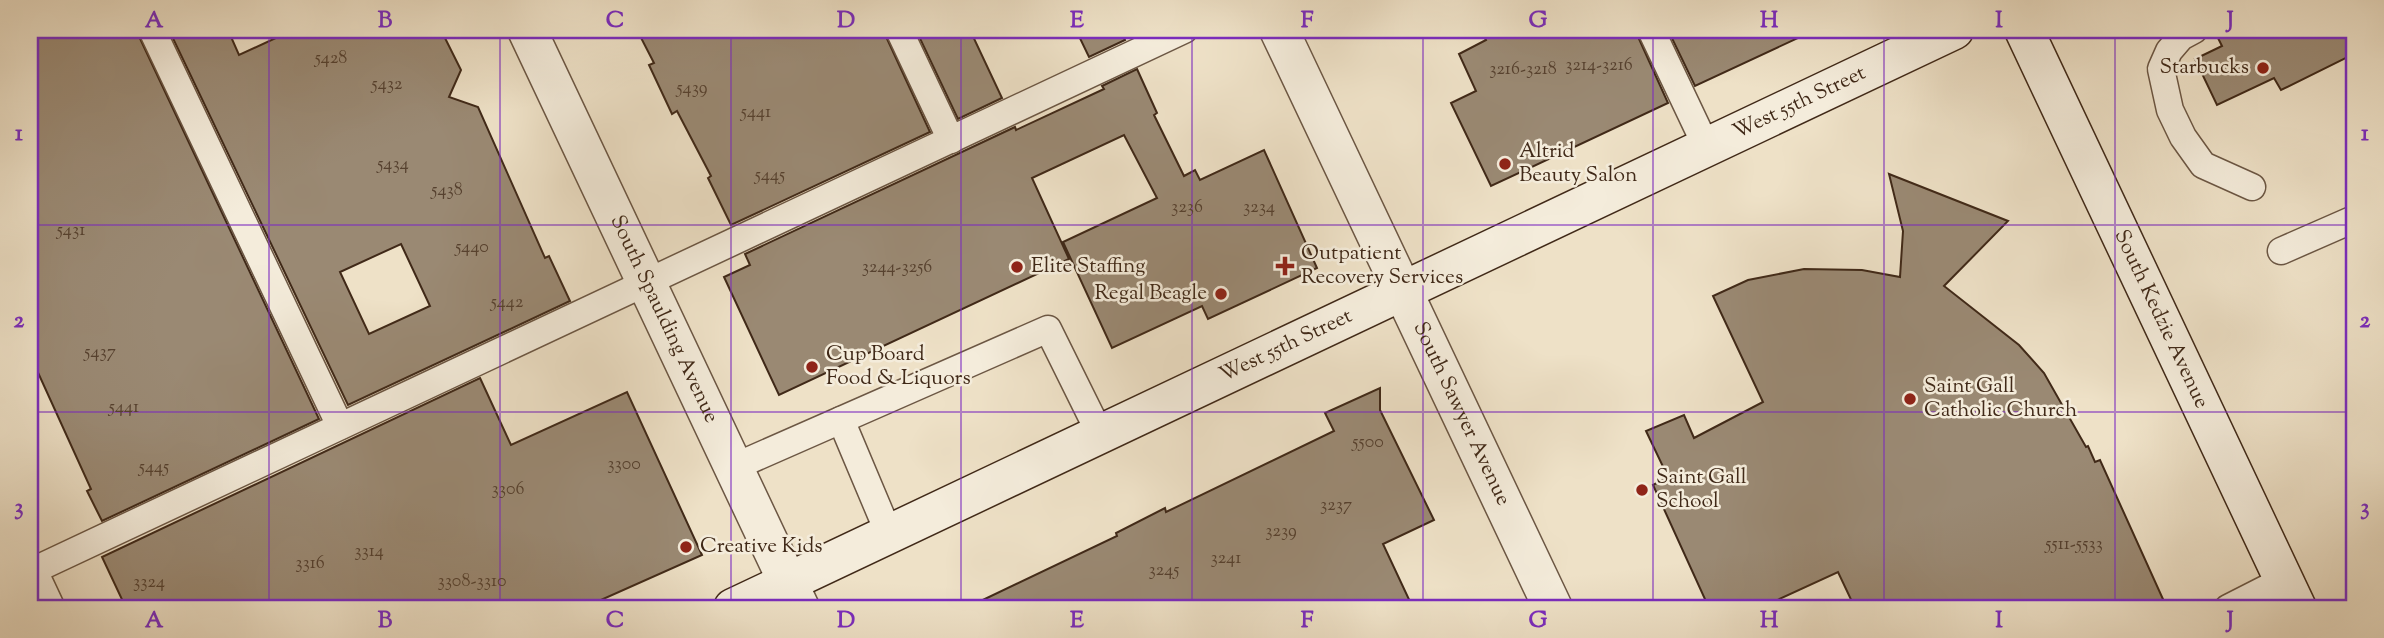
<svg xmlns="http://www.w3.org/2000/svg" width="2384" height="638" font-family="'Sorts Mill Goudy',serif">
<rect width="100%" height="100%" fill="#eee1c7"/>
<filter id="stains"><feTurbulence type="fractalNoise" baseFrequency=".00286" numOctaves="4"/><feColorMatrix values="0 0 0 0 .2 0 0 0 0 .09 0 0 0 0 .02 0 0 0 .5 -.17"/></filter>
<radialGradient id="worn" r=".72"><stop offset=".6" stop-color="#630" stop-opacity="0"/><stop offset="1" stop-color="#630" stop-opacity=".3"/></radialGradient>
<g fill="#9a8973" stroke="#402918" stroke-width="2" fill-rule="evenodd">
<path d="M30 30H136L319 419 102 521 87 491 91 489 30 355Z"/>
<path d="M169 30H228L239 55 293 30H441L461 70 449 97 478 107 545 258 549 256 570 301 348 405ZM401 244 430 306 369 334 340 272Z"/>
<path d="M637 30H883L930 132 731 225 708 178 711 176 677 111 672 114 649 65 654 63Z"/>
<path d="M916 30H970L1002 98 958 119Z"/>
<path d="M1076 30H1120L1125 40 1089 57Z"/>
<path d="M1481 30H1635L1668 103 1491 186 1451 103 1476 91 1459 54 1486 40Z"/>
<path d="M1668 30H1815L1695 86Z"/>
<path d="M2214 30H2354V54L2281 90 2274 78 2217 105 2195 59 2222 46Z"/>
<path d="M1137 69 1157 113 1154 115 1184 176 1195 170 1200 180 1264 150 1317 268 1208 319 1202 306 1112 348 1063 242 1157 198 1124 135 1032 178 1069 259 779 395 724 277 750 265 745 254 1015 127 1016 130 1104 89 1102 86Z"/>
<path d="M1889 174 2008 221 1944 286 2019 345 2044 373 2086 447 2088 446 2095 462 2100 460 2167 608H1855L1838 572 1760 608H1709L1653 485 1668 477 1646 431 1684 415 1694 438 1763 402 1713 296 1748 280 1804 269 1862 270 1900 277 1903 231Z"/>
<path d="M480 378 511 445 627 392 702 555 583 608H126L102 557Z"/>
<path d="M1380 388V410L1434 520 1383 544 1413 608H966L1117 536 1116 533 1165 508 1166 512 1334 431 1325 413Z"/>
</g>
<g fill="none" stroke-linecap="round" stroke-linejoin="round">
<g stroke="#6c5744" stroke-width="29">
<g id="lane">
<path d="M152 30 340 426"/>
<path d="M899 30 951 140"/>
<path d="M1651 30 1706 146"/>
<path d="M2194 30 2181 37 2169 51 2161 69 2170 110 2183 137 2203 165 2252 187"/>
<path d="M2281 251 2354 219"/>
<path d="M841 420 889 534"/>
<path d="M734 467 1048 329 1100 434"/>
<path d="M30 572 1184 30"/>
<path d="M2228 608 2283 580"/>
</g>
</g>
<g stroke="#6c5744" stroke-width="41">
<g id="street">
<path id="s1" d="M527 30 800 608"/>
<path id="s2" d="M1279 30 1553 608"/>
<path d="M30 576 45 608"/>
</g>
</g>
<g stroke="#402918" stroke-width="41">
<g id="secondary">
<path id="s3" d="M2024 30 2297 608"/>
<path id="s4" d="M733 608 1954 30"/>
</g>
</g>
<use href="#lane" stroke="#f4ecdb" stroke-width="26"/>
<use href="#street" stroke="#f4ecdb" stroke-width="38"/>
<use href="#secondary" stroke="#f4ecdb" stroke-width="38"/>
</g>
<path fill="none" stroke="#7b2cbf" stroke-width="2" stroke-opacity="0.55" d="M269 30V608M500 30V608M731 30V608M961 30V608M1192 30V608M1423 30V608M1653 30V608M1884 30V608M2115 30V608M30 225H2354M30 412H2354"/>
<g fill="#8f2418" stroke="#f4ecdb" stroke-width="2.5">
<circle cx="2263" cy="68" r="7"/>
<circle cx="1505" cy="164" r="7"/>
<path d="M1281.5 255.5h7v7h7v7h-7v7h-7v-7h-7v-7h7z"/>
<circle cx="1017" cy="267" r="7"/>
<circle cx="1221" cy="294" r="7"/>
<circle cx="812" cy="367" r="7"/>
<circle cx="1910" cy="399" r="7"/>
<circle cx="1642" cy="490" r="7"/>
<circle cx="686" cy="547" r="7"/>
</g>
<g text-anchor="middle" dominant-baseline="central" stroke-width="5" stroke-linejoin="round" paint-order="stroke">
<g font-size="18" fill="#56412f">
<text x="331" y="59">5428</text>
<text x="1599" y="66">3214-3216</text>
<text x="1523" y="70">3216-3218</text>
<text x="387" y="85">5432</text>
<text x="692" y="89">5439</text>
<text x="756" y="113">5441</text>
<text x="393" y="165">5434</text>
<text x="770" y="176">5445</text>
<text x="447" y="191">5438</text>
<text x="1187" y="208">3236</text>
<text x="1259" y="208">3234</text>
<text x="71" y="231">5431</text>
<text x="472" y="248">5440</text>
<text x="897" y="268">3244-3256</text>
<text x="507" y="303">5442</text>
<text x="100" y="353">5437</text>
<text x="124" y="408">5441</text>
<text x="1368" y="443">5500</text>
<text x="624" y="465">3300</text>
<text x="154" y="468">5445</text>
<text x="508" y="490">3306</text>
<text x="1336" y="506">3237</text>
<text x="1281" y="532">3239</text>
<text x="2074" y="545">5511-5533</text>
<text x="369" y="552">3314</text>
<text x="1226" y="559">3241</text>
<text x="310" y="564">3316</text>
<text x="1164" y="571">3245</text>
<text x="472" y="582">3308-3310</text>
<text x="149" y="583">3324</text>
</g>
<g font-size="21" fill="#402918" stroke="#f4ecdb" text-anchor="start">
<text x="2249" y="68" text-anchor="end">Starbucks</text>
<text x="1519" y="152">Altrid<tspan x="1519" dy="24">Beauty Salon</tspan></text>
<text x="1301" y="254">Outpatient<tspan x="1301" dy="24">Recovery Services</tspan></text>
<text x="1031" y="267">Elite Staffing</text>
<text x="1207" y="294" text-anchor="end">Regal Beagle</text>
<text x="826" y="355">Cup Board<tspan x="826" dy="24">Food &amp; Liquors</tspan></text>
<text x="1924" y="387">Saint Gall<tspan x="1924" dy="24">Catholic Church</tspan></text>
<text x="1656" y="478">Saint Gall<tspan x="1656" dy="24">School</tspan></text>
<text x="700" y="547">Creative Kids</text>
</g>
<g font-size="21" fill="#402918" stroke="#f4ecdb">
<text stroke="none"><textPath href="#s4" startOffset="1180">West 55th Street</textPath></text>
<text stroke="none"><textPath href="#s1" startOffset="320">South Spaulding Avenue</textPath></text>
<text stroke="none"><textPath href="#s3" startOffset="320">South Kedzie Avenue</textPath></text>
<text stroke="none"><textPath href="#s4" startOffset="612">West 55th Street</textPath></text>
<text stroke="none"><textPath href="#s2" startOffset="425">South Sawyer Avenue</textPath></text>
</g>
</g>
<rect width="2384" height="638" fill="none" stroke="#eee1c7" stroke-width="77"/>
<rect x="38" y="38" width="2308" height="562" fill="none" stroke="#7b2cbf" stroke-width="2.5"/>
<g font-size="23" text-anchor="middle" font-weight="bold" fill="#7b2cbf">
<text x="154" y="27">A</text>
<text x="385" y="27">B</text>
<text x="615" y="27">C</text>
<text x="846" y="27">D</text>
<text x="1077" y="27">E</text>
<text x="1307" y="27">F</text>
<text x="1538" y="27">G</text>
<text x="1769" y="27">H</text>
<text x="1999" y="27">I</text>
<text x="2230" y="27">J</text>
<text x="19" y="140">1</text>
<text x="2365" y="140">1</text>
<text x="19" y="327">2</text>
<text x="2365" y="327">2</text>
<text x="19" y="514">3</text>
<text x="2365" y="514">3</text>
<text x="154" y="627">A</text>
<text x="385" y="627">B</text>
<text x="615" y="627">C</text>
<text x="846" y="627">D</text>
<text x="1077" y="627">E</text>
<text x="1307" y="627">F</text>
<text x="1538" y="627">G</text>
<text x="1769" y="627">H</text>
<text x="1999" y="627">I</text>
<text x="2230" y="627">J</text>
</g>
<rect width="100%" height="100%" filter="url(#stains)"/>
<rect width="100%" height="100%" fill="url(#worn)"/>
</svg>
